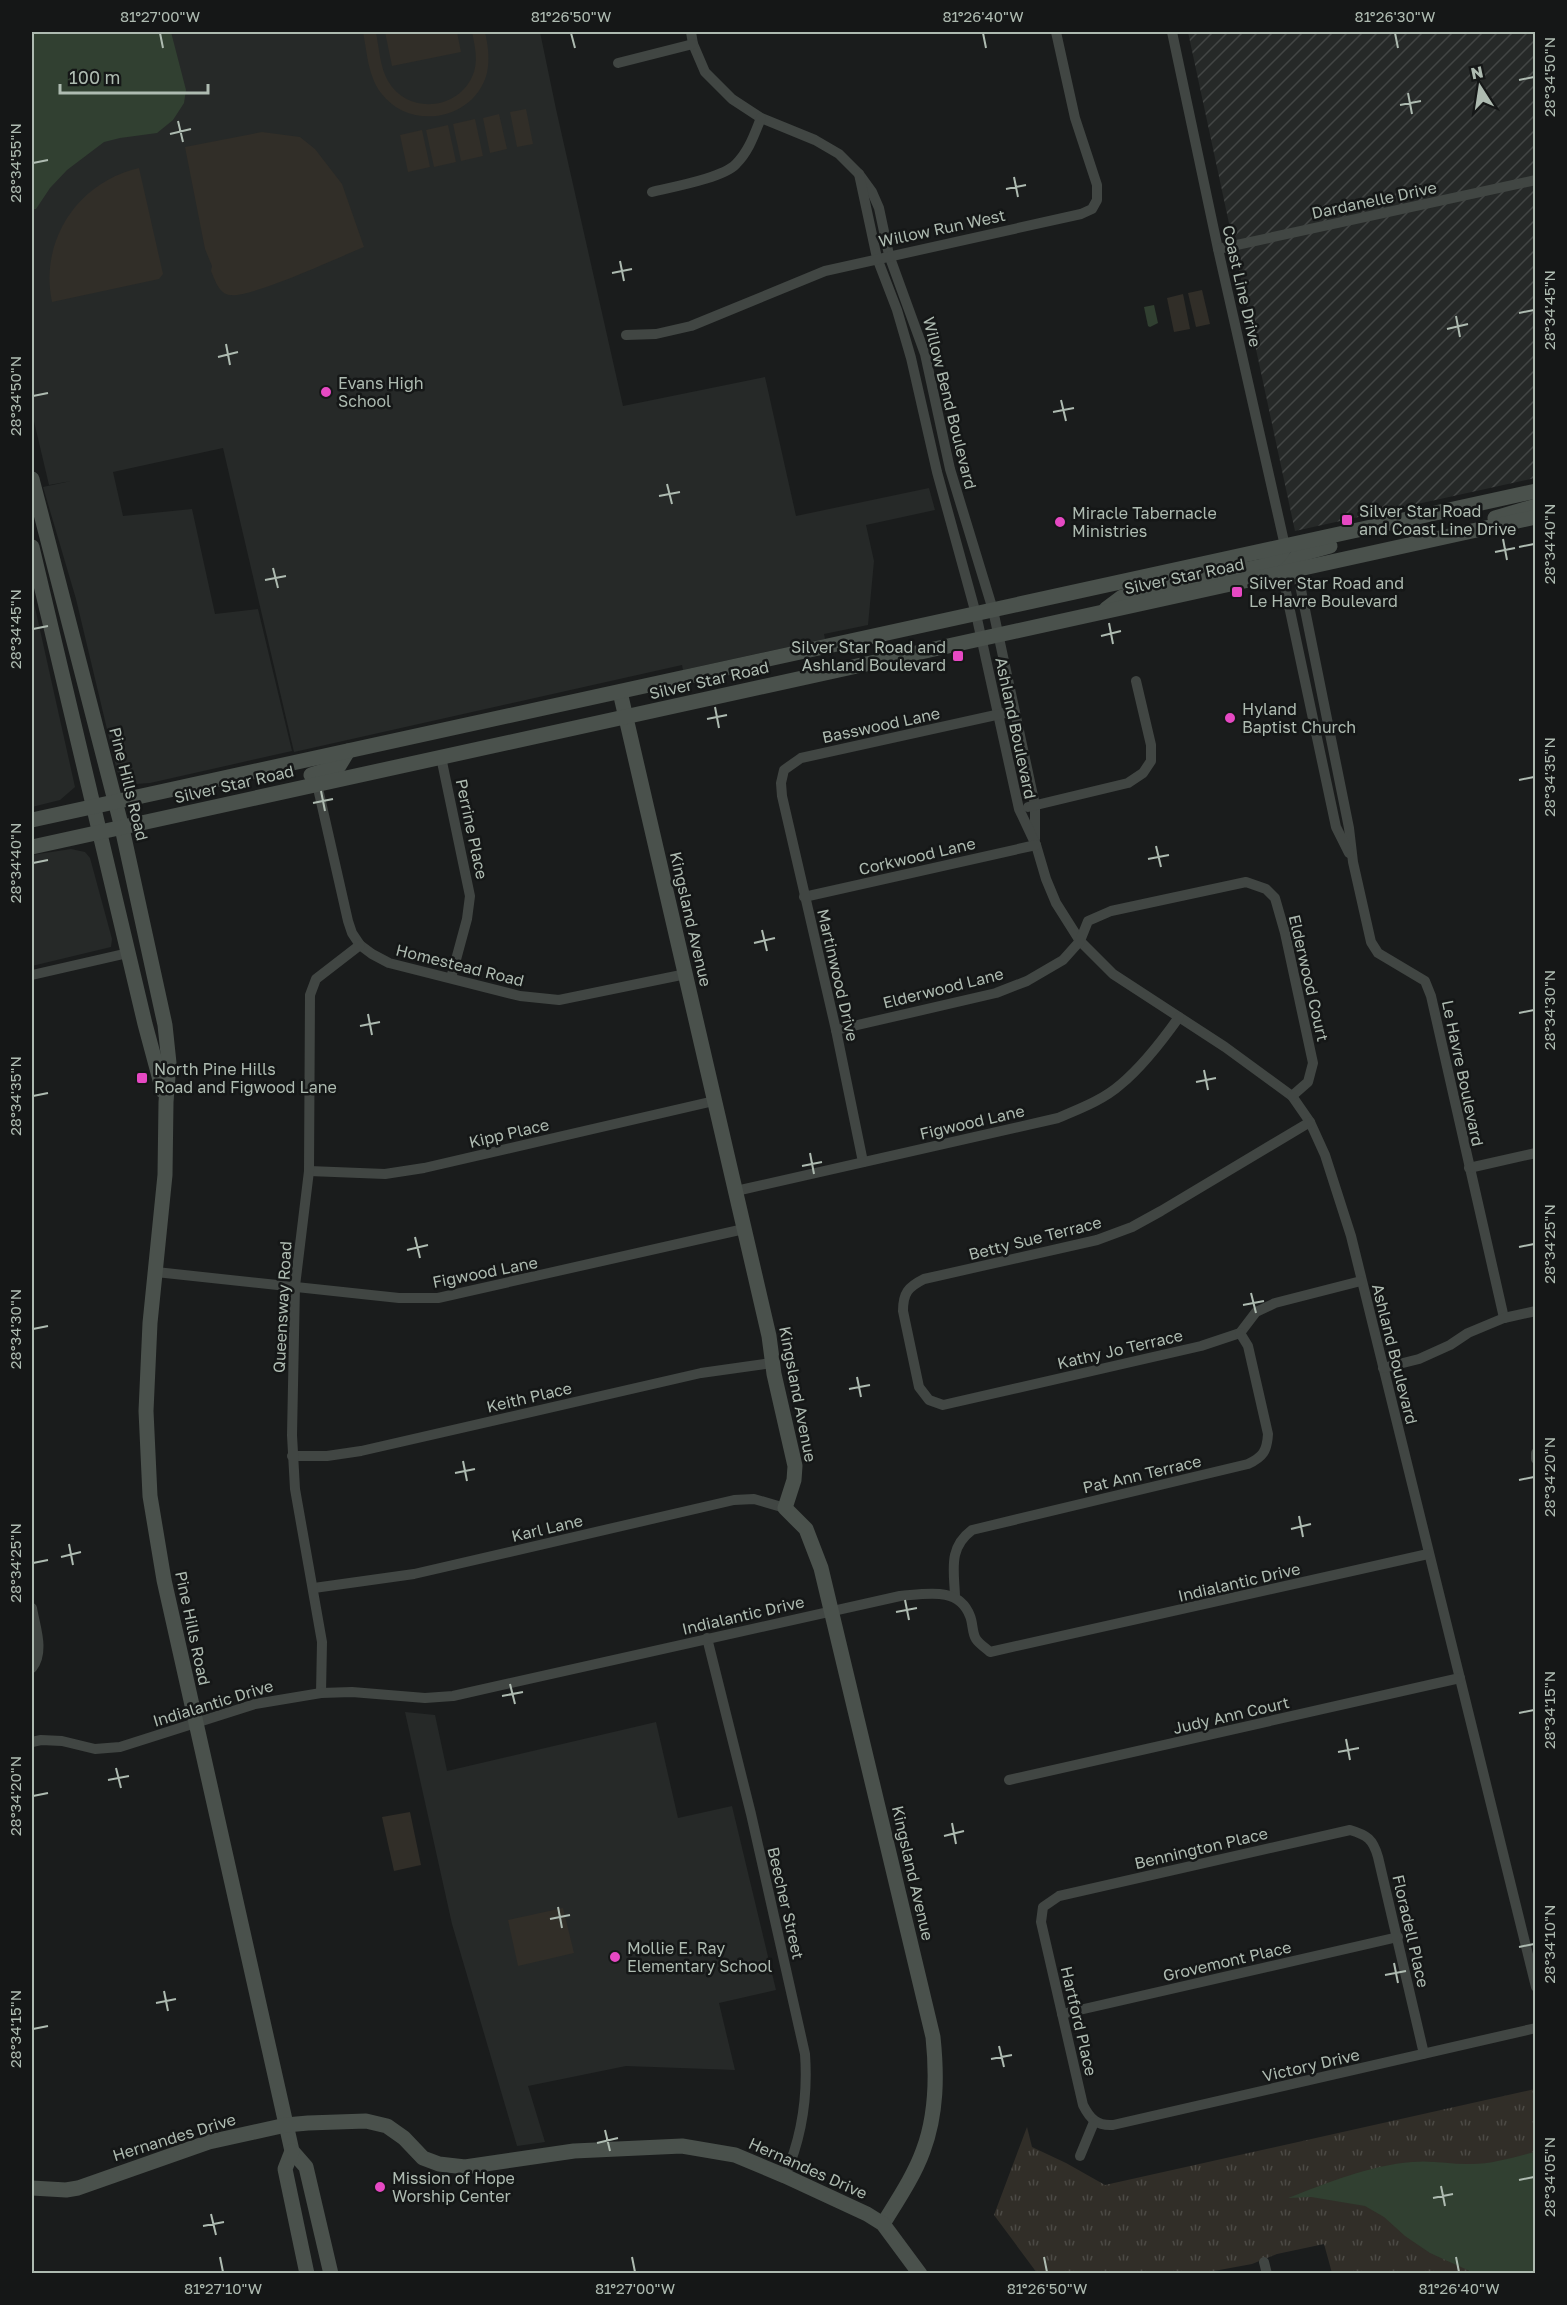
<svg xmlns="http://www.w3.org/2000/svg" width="1567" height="2305" font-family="'Golos Text',sans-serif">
<defs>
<pattern id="industrial-furrows" width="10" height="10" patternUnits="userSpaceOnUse" patternTransform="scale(1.5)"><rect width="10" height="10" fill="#262928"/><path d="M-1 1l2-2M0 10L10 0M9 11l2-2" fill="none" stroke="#434645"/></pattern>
<pattern id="park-tufts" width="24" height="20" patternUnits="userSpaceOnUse" patternTransform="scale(1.5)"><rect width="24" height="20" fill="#312e28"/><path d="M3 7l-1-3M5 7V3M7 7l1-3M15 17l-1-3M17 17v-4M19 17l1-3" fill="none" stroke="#4c4a45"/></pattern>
</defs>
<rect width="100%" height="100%" fill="#1a1c1c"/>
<g fill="#262928">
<path d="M32 32H540L556 109 623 406 765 377 796 516 929 488 935 510 866 525 874 561 868 625 824 634 825 639 683 670 682 665 294 752 223 448 113 472 123 516 192 509 215 614 258 609 292 751 150 783 135 784 123 777 117 771 76 599 43 487 71 481 49 485 32 413Z"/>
<path d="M32 594 75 787 60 800 32 807Z"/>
<path d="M71 849 85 852 90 858 112 939 111 947 32 966V855Z"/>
<path d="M405 1712 435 1715 447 1771 656 1722 678 1818 732 1806 776 1990 719 2003 735 2070 626 2066 528 2086 545 2142 517 2146 452 1924Z"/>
</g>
<path fill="url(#industrial-furrows)" d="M1188 32H1535V478L1295 531Z"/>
<path fill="url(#park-tufts)" d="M1535 2089V2273H1332L1324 2244 1277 2254 1252 2264 1203 2273H1037L994 2215 1027 2127 1032 2147 1066 2163 1105 2185Z"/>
<g fill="#312e28">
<path d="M363 32H376C379 48 380 67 388 81 407 114 456 111 472 77 479 62 475 47 472 32H485C488 45 490 59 487 73 475 120 410 132 381 93 368 76 367 52 363 32Z"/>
<path d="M385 32H457L461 52 392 66Z"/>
<path d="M526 109 533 144 517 147 510 112Z"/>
<path d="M499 114 507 149 490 153 483 118Z"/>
<path d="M475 119 483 156 461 161 453 124Z"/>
<path d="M448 125 456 162 434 167 426 130Z"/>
<path d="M422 130 430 167 408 172 400 135Z"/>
<path d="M262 132 300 137 315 149 342 184 364 247C339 257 252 298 230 295 219 294 215 280 211 271L212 266 205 249 185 147Z"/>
<path d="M139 168 163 274 159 279 52 302C39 240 78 182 139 168Z"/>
<path d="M1202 290 1210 324 1196 327 1188 293Z"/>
<path d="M1183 294 1190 329 1174 332 1167 298Z"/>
<path d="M410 1812 421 1865 394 1871 382 1817Z"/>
<path d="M563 1908 574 1953 518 1966 508 1920Z"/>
</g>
<g fill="#314031">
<path d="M32 32H171L186 90 184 103 173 120 157 133 120 138 104 142 67 170 50 188 36 209H32Z"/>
<path d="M1154 305 1158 323 1150 327 1148 326 1144 307Z"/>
<path d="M1535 2152V2273H1474L1430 2253 1405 2236 1384 2217 1365 2206 1311 2197 1288 2198C1327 2183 1371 2165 1412 2162 1431 2160 1449 2164 1467 2164 1490 2165 1514 2157 1535 2152Z"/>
</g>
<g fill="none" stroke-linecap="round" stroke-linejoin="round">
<g stroke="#414643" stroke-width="10">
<path d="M691 32 693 44 705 72 732 99 761 118 815 140 839 154 859 174 872 192 879 208 889 255 925 354 950 469 993 610 1035 805V839"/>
<path d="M1172 32 1218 249 1285 546"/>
<path d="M618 63 693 44"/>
<path d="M859 174 877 258 897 310 911 358 937 472 976 614 1019 809 1036 845 1046 879 1056 903 1080 941 1113 974 1225 1047 1292 1096 1310 1122 1325 1155 1351 1236 1536 1987"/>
<path d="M652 192C672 187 723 178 736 164 749 151 754 135 761 118"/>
<path d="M1218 249 1536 180"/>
<path d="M626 335 656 334 691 326 825 271 1081 214 1092 209 1097 200V185L1075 118 1056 32"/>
<path d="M1297 570 1349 828 1353 862 1371 942 1378 953 1425 981 1431 996 1504 1318"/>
<path d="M1282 573 1336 827 1349 853"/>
<path d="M441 757 470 896 467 919 451 978"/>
<path d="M317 784 348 921 352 933 360 945 372 954 389 963 520 996 559 1000 686 974"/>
<path d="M1028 807 1128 783 1143 773 1151 761V745L1136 681"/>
<path d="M804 897 1036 845"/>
<path d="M32 975 128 953"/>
<path d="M836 1030 996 993 1027 981 1063 960 1080 941 1088 921 1111 911 1246 882 1266 889 1275 898 1285 933 1313 1063 1308 1082 1292 1096"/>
<path d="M1310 1122 1161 1211 1132 1227 1097 1240 924 1279C908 1287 903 1293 903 1311L919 1387 929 1400 943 1405 1201 1346 1240 1333 1256 1312 1275 1303 1361 1281"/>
<path d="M863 1162 836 1030 782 796 781 783 784 770 801 758 1014 711"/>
<path d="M1469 1168 1536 1153"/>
<path d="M309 1171 385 1174 424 1168 714 1101"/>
<path d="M736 1191 1058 1118C1079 1109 1103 1100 1120 1085 1143 1066 1162 1041 1179 1017"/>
<path d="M156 1272 399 1298H438L744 1229"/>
<path d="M1383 1368 1419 1359 1450 1345 1468 1333 1504 1318 1536 1311"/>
<path d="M1536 1453V1459"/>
<path d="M292 1456H327L361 1451 701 1373 772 1363"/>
<path d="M314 1588 414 1574 734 1500 754 1499 785 1508"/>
<path d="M955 1596C954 1570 948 1548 972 1530L1248 1464C1263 1457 1267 1451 1268 1434L1248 1346 1240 1333"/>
<path d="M32 1608C35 1627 45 1651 32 1668"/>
<path d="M707 1638 751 1814 805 2054C808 2096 802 2137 785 2176"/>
<path d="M321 1693 322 1642 295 1489 292 1435 295 1286 309 1171 310 995 316 979 360 945"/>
<path d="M32 1742 41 1740 62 1741 95 1749 120 1747 255 1704 321 1693 352 1692 425 1698 453 1696 900 1596C926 1594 959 1586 970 1616 973 1623 972 1633 976 1639 979 1644 986 1648 990 1652L1428 1554"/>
<path d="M1009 1780 1460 1678"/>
<path d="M1062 2014 1398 1937"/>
<path d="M1424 2054 1378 1857C1373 1839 1367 1835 1350 1830L1059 1896 1043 1907 1041 1922 1083 2105C1090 2119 1097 2126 1113 2125L1536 2028"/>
<path d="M1080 2156 1094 2122"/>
<path d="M1264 2262 1267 2274"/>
</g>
<g stroke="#4a514c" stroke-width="15">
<path d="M32 479 122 828 165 1025 169 1063 166 1102 165 1175 150 1323 146 1411 150 1496 164 1580 292 2151 306 2167 331 2274"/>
<path d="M1495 518 1536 506"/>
<path d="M32 547 145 1024 163 1091"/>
<path d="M1282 573 1298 555 1330 546"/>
<path d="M1106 609 1122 597 1262 566C1274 561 1280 558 1285 546"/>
<path d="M620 692 769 1336 774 1374 795 1466 794 1480 785 1508 806 1529 821 1568 933 2037C937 2075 937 2114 923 2151 914 2176 897 2201 883 2224"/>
<path d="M311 775 339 766 348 751"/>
<path d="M32 820 1536 491"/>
<path d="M32 847 1536 517"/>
<path d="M292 2151 285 2169 307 2274"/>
<path d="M32 2188 66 2190 78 2188 209 2142 286 2125 308 2123 366 2121 387 2126 404 2138 423 2158 439 2164 465 2167 574 2151 682 2146 735 2155 785 2176 867 2214 883 2224 920 2274"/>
</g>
</g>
<path fill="none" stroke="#aebbb1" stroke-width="2" d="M160 33 163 48M571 33 575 48M983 33 986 48M1395 33 1398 48M1519 80 1534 77M1408 93 1412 114M1400 105 1421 101M178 121 183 142M170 134 191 129M33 163 48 160M1014 177 1018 197M1006 189 1026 185M620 261 624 281M612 273 632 269M1519 313 1534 310M1456 316 1460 337M1447 329 1468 324M226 344 230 365M218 357 238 352M33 396 48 393M1061 400 1066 421M1053 412 1074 408M667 484 672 504M659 496 680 492M1503 539 1507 560M1519 547 1534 544M1495 552 1515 548M273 568 278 588M265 580 286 576M1109 623 1113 644M33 629 48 626M1101 636 1121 631M715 707 719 728M707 719 727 715M1519 780 1534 777M321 791 325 811M313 803 333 799M1156 846 1161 867M1148 859 1169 855M33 863 48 860M762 930 767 951M754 943 775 938M1519 1013 1534 1010M368 1014 372 1035M360 1026 380 1022M1204 1070 1208 1090M1196 1082 1216 1078M33 1096 48 1093M810 1153 814 1174M802 1166 822 1162M415 1237 420 1258M1519 1247 1534 1244M407 1250 428 1245M1251 1293 1256 1313M1243 1305 1264 1301M33 1329 48 1326M857 1377 861 1397M849 1389 870 1385M463 1461 467 1481M455 1473 475 1469M1519 1480 1534 1477M1299 1516 1303 1537M1291 1529 1311 1524M69 1544 73 1565M61 1557 81 1552M33 1563 48 1560M905 1600 909 1620M896 1612 917 1608M510 1684 515 1704M502 1696 523 1692M1519 1713 1534 1710M1346 1739 1350 1760M1338 1752 1359 1748M116 1768 121 1788M108 1780 129 1776M33 1796 48 1793M952 1823 956 1844M944 1836 964 1831M558 1907 562 1928M550 1919 570 1915M1519 1947 1534 1944M1394 1963 1398 1983M1385 1975 1406 1971M164 1991 168 2011M156 2003 176 1999M33 2029 48 2026M999 2046 1004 2067M991 2059 1012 2055M605 2130 610 2151M597 2143 618 2138M1519 2180 1534 2177M1441 2186 1445 2206M1433 2198 1453 2194M211 2214 216 2235M203 2226 224 2222M220 2257 223 2272M632 2257 635 2272M1044 2257 1047 2272M1456 2257 1459 2272"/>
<g fill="#e649c3" stroke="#151717" stroke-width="2">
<circle cx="326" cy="392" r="6"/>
<rect x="1341" y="514" width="12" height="12" rx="3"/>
<circle cx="1060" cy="522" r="6"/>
<rect x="1231" y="586" width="12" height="12" rx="3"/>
<rect x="952" y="650" width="12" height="12" rx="3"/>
<circle cx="1230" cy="718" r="6"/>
<rect x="136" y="1072" width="12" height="12" rx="3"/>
<circle cx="615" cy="1957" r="6"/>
<circle cx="380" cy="2187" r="6"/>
</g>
<g text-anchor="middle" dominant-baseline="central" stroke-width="5" stroke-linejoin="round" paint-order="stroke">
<g font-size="16" fill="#aebbb1" stroke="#151717">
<text transform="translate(1374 200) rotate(-12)">Dardanelle Drive</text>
<text transform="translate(942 228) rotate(-12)">Willow Run West</text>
<text transform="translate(1242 286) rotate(77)">Coast Line Drive</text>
<text transform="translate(950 403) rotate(76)">Willow Bend Boulevard</text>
<text transform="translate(1184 576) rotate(-12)">Silver Star Road</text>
<text transform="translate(709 680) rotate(-13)">Silver Star Road</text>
<text transform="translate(881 725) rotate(-12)">Basswood Lane</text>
<text transform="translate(1016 728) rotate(78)">Ashland Boulevard</text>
<text transform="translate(129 784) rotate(76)">Pine Hills Road</text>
<text transform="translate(234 784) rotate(-13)">Silver Star Road</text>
<text transform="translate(472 829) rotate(78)">Perrine Place</text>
<text transform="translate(917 856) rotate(-13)">Corkwood Lane</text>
<text transform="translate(691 919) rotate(77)">Kingsland Avenue</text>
<text transform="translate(460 965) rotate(14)">Homestead Road</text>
<text transform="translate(838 975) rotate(77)">Martinwood Drive</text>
<text transform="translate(1309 978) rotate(77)">Elderwood Court</text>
<text transform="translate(943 988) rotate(-14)">Elderwood Lane</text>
<text transform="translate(1463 1073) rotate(78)">Le Havre Boulevard</text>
<text transform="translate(972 1122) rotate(-13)">Figwood Lane</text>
<text transform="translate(509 1133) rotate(-13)">Kipp Place</text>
<text transform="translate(1035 1238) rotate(-14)">Betty Sue Terrace</text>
<text transform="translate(485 1272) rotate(-11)">Figwood Lane</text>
<text transform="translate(282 1307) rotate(-87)">Queensway Road</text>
<text transform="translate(1120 1349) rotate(-13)">Kathy Jo Terrace</text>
<text transform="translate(1395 1354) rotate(76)">Ashland Boulevard</text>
<text transform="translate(798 1394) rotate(79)">Kingsland Avenue</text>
<text transform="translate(529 1397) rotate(-13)">Keith Place</text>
<text transform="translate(1142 1474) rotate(-13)">Pat Ann Terrace</text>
<text transform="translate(547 1528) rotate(-13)">Karl Lane</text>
<text transform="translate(1239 1582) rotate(-13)">Indialantic Drive</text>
<text transform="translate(743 1615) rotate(-13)">Indialantic Drive</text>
<text transform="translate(193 1628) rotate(78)">Pine Hills Road</text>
<text transform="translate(213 1703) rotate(-17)">Indialantic Drive</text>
<text transform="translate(1231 1715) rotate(-13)">Judy Ann Court</text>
<text transform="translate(1201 1848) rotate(-13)">Bennington Place</text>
<text transform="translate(913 1873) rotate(77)">Kingsland Avenue</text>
<text transform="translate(786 1903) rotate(77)">Beecher Street</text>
<text transform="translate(1411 1931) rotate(77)">Floradell Place</text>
<text transform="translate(1227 1961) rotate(-13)">Grovemont Place</text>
<text transform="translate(1079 2021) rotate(77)">Hartford Place</text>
<text transform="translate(1311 2065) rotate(-13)">Victory Drive</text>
<text transform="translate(174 2137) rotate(-17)">Hernandes Drive</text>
<text transform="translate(808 2168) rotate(24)">Hernandes Drive</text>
</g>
<g font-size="16" fill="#aebbb1" stroke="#151717" text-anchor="start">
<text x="338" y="383">Evans High<tspan x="338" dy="18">School</tspan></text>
<text x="1359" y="511">Silver Star Road<tspan x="1359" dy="18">and Coast Line Drive</tspan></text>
<text x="1072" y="513">Miracle Tabernacle<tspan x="1072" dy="18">Ministries</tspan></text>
<text x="1249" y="583">Silver Star Road and<tspan x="1249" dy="18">Le Havre Boulevard</tspan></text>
<text x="946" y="647" text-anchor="end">Silver Star Road and<tspan x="946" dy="18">Ashland Boulevard</tspan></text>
<text x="1242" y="709">Hyland<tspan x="1242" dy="18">Baptist Church</tspan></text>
<text x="154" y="1069">North Pine Hills<tspan x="154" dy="18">Road and Figwood Lane</tspan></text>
<text x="627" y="1948">Mollie E. Ray<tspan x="627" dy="18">Elementary School</tspan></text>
<text x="392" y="2178">Mission of Hope<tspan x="392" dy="18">Worship Center</tspan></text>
</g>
</g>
<rect width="1567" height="2305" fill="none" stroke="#151717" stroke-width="66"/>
<g transform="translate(1480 87) rotate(348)" stroke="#151717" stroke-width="4.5" paint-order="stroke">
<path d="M0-4.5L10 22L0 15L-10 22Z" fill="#aebbb1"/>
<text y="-9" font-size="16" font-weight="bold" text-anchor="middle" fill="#aebbb1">N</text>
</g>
<path d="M60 84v9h148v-9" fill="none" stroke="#aebbb1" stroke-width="3"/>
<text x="69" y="84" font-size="18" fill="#aebbb1" stroke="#151717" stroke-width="4.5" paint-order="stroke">100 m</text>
<rect x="33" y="33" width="1501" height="2239" fill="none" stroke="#aebbb1" stroke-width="2"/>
<g font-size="15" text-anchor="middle" fill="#aebbb1">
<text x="160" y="22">81°27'00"W</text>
<text x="571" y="22">81°26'50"W</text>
<text x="983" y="22">81°26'40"W</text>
<text x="1395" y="22">81°26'30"W</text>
<text transform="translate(1550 77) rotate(-90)" y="5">28°34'50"N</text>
<text transform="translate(16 163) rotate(-90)" y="5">28°34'55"N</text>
<text transform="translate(1550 310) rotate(-90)" y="5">28°34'45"N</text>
<text transform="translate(16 396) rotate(-90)" y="5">28°34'50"N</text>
<text transform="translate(1550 544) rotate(-90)" y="5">28°34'40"N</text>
<text transform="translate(16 629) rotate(-90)" y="5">28°34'45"N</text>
<text transform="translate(1550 777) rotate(-90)" y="5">28°34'35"N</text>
<text transform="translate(16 863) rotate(-90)" y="5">28°34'40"N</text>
<text transform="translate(1550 1010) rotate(-90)" y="5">28°34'30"N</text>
<text transform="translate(16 1096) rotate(-90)" y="5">28°34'35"N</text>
<text transform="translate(1550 1244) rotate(-90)" y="5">28°34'25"N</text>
<text transform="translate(16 1329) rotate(-90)" y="5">28°34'30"N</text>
<text transform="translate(1550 1477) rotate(-90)" y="5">28°34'20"N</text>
<text transform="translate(16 1563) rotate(-90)" y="5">28°34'25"N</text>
<text transform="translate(1550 1710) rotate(-90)" y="5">28°34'15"N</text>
<text transform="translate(16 1796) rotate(-90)" y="5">28°34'20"N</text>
<text transform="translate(1550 1944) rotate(-90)" y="5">28°34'10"N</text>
<text transform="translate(16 2029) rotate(-90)" y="5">28°34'15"N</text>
<text transform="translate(1550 2177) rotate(-90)" y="5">28°34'05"N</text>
<text x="223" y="2294">81°27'10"W</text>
<text x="635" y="2294">81°27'00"W</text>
<text x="1047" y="2294">81°26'50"W</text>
<text x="1459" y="2294">81°26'40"W</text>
</g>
</svg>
